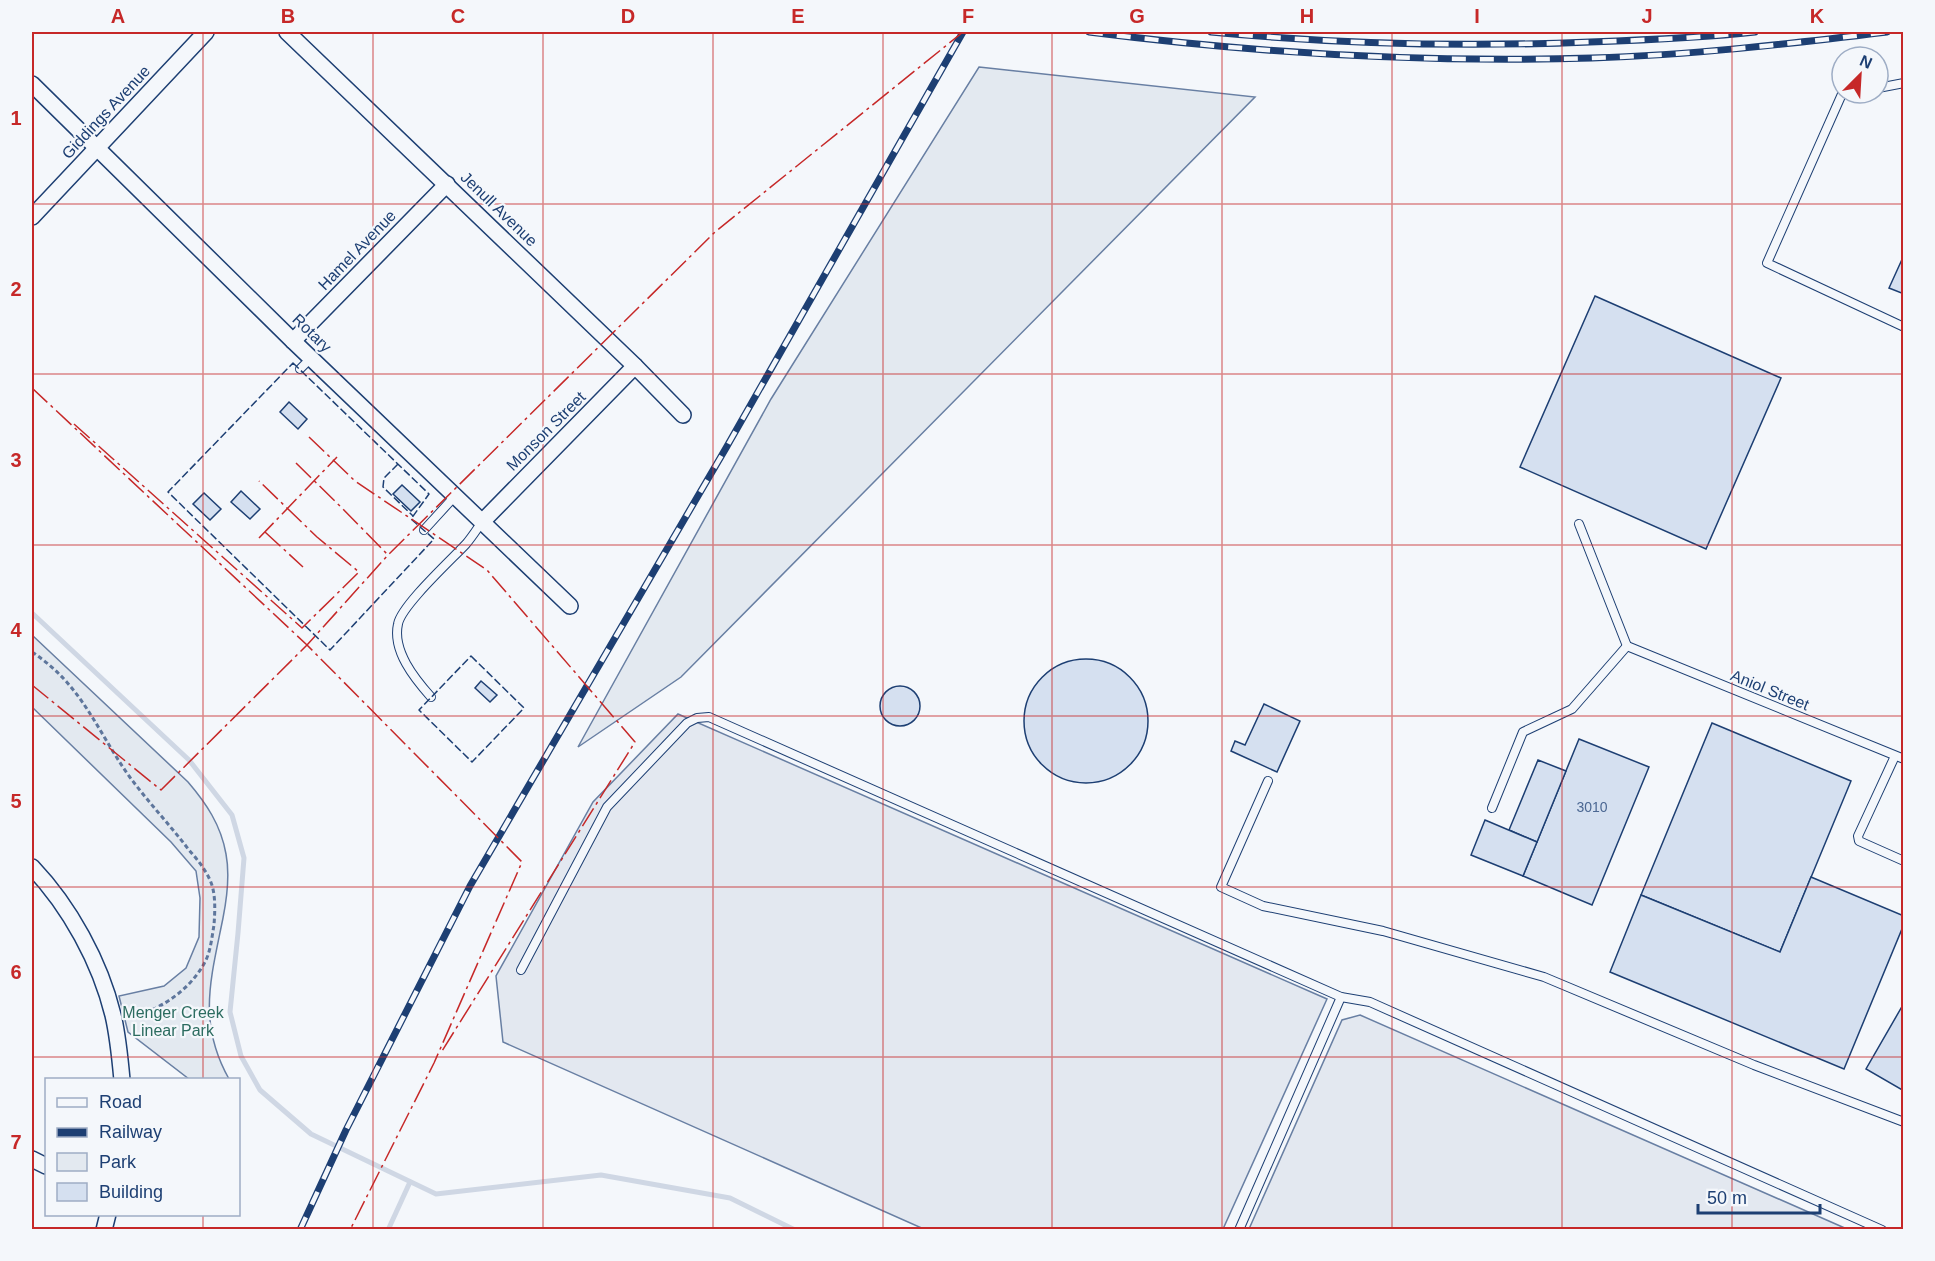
<svg xmlns="http://www.w3.org/2000/svg" width="1935" height="1261" font-family="Helvetica,sans-serif">
<rect width="100%" height="100%" fill="#f4f7fb"/>
<g fill="#e3e9f0" stroke="#687fa3" stroke-width="1.5">
<path d="M979 67 1255 97 681 677 578 747 771 399Z"/>
<path d="M32 635 188 782C206 803 221 825 226 854 230 875 227 898 223 918 211 978 197 1022 229 1079H189L128 1032 119 996 164 986 186 968 199 937 200 898 196 871 171 842 32 707Z"/>
</g>
<g fill="#e3e8f0" stroke="#687fa3" stroke-width="1.5">
<path d="M678 714 1327 999 1223 1229 926 1230 503 1042 496 976 593 802Z"/>
<path d="M1360 1015 1847 1229H1249L1342 1020Z"/>
</g>
<g fill="none" stroke-linecap="round" stroke-linejoin="round">
<g stroke="#cfd7e4" stroke-width="5">
<path d="M32 613 189 760 232 815 244 858 238 933 230 1012 241 1056 260 1090 311 1134 436 1194 601 1175 730 1198 795 1230"/>
<path d="M388 1230 410 1182"/>
</g>
</g>
<g fill="#d5e0f0" stroke="#1d3f73" stroke-width="1.5">
<path d="M1904 255V294L1889 288Z"/>
<path d="M1595 296 1781 378 1706 549 1520 467Z"/>
<path d="M289 402 307 419 298 429 280 412Z"/>
<path d="M402 485 420 502 411 511 393 494Z"/>
<path d="M241 491 260 509 250 519 231 502Z"/>
<path d="M204 493 221 509 210 520 193 504Z"/>
<circle cx="1086" cy="721" r="62"/>
<path d="M481 681 497 695 490 702 475 688Z"/>
<circle cx="900" cy="706" r="20"/>
<path d="M1264 704 1300 721 1277 772 1231 751 1235 741 1245 745Z"/>
<path d="M1712 723 1851 781 1780 952 1641 895Z"/>
<path d="M1579 739 1649 767 1592 905 1523 876Z"/>
<path d="M1538 760 1566 771 1537 842 1509 830Z"/>
<path d="M1485 820 1537 842 1523 876 1471 855Z"/>
<path d="M1811 877 1904 916V924L1844 1069 1610 972 1641 895 1780 952Z"/>
<path d="M1904 1003V1091L1866 1069Z"/>
</g>
<g fill="none" stroke-linecap="round" stroke-linejoin="round">
<g stroke="#1d3f73" stroke-width="10">
<g id="lane">
<path d="M1878 88 1904 83"/>
<path d="M1850 93 1842 94 1767 263 1904 327"/>
<path d="M300 369 311 358"/>
<path d="M1579 524 1627 646"/>
<path d="M424 530 455 496"/>
<path d="M1627 646 1904 759"/>
<path d="M431 697C415 679 392 651 398 624 401 606 451 560 466 544 472 537 477 529 482 522"/>
<path d="M1895 756 1858 836 1859 841 1904 861"/>
<path d="M1268 781 1221 887 1263 906 1383 931 1544 977 1754 1065 1904 1122"/>
<path d="M1492 808 1523 732 1572 709 1627 646"/>
<path d="M521 970 607 807 687 723 697 718 709 717 1341 997 1370 1002 1882 1230"/>
<path d="M1239 1230 1341 997"/>
</g>
</g>
<g stroke="#1d3f73" stroke-width="18">
<g id="street">
<path d="M287 32 635 366 683 415"/>
<path d="M32 84 293 341 570 606"/>
<path d="M32 217 206 32"/>
<path d="M293 341 447 184"/>
<path d="M482 522 635 366"/>
<path d="M32 867C70 907 100 962 113 1015 118 1036 120 1058 122 1080"/>
<path d="M32 1159 46 1166"/>
<path d="M104 1230 108 1214"/>
</g>
</g>
<path stroke="#5e769c" stroke-width="3" stroke-dasharray="4.5 3" stroke-linecap="butt" d="M32 652C82 685 96 729 129 776 148 802 170 825 189 850 197 859 205 869 210 880 216 893 215 911 214 925 212 936 211 949 206 960 191 990 159 1011 128 1018"/>
<use href="#lane" stroke="#f4f7fb" stroke-width="8"/>
<use href="#street" stroke="#f4f7fb" stroke-width="15"/>
<g stroke="#1d3f73" stroke-width="7">
<g id="rail">
<path d="M1089 32C1255 53 1424 63 1592 58 1691 55 1789 44 1887 32"/>
<path d="M1211 32C1337 44 1464 47 1590 42 1645 40 1700 38 1755 32"/>
<path d="M300 1230 346 1130 470 886 726 448 963 32"/>
</g>
</g>
<use href="#rail" stroke="#f4f7fb" stroke-width="4.5" stroke-dasharray="14" stroke-linecap="butt"/>
<g stroke="#1d3f73" stroke-width="1.5" stroke-dasharray="8 3" stroke-linecap="butt">
<path d="M293 363 429 494 411 519 434 539 330 650 168 492Z"/>
<path d="M398 464 384 478 383 487 413 516"/>
<path d="M471 656 524 708 472 762 419 710Z"/>
</g>
<g stroke="#c62828" stroke-width="1.5" stroke-dasharray="21 4.5 3 4.5" stroke-linecap="butt">
<path d="M32 388 307 645 522 862 434 1063 350 1230"/>
<path d="M74 424 302 628 359 572 317 537 259 481"/>
<path d="M309 437 355 481 487 570 635 742 442 1051"/>
<path d="M296 463 343 509 388 555"/>
<path d="M265 532 303 567"/>
<path d="M259 538 337 457"/>
<path d="M32 685 161 790 307 645 388 555 715 232 963 32"/>
</g>
</g>
<path fill="none" stroke="#c62828" stroke-width="1.5" stroke-opacity="0.55" d="M203 32V1080M373 32V1230M543 32V1230M713 32V1230M883 32V1230M1052 32V1230M1222 32V1230M1392 32V1230M1562 32V1230M1732 32V1230M32 204H1904M32 374H1904M32 545H1904M32 716H1904M32 887H1904M32 1057H1904M203 1214V1230"/>
<g text-anchor="middle" dominant-baseline="central" stroke-width="4.5" stroke-linejoin="round" paint-order="stroke">
<g font-size="14" fill="#4b6792">
<text x="1592" y="807">3010</text>
</g>
<g font-size="16" fill="#1d3f73" stroke="#f4f7fb">
<text transform="translate(106 112) rotate(-47)">Giddings Avenue</text>
<text transform="translate(499 209) rotate(44)">Jenull Avenue</text>
<text transform="translate(357 250) rotate(-46)">Hamel Avenue</text>
<text transform="translate(312 333) rotate(44)">Rotary</text>
<text transform="translate(546 431) rotate(-45)">Monson Street</text>
<text transform="translate(1770 690) rotate(22)">Aniol Street</text>
</g>
<g font-size="16" fill="#2c6c60" stroke="#f4f7fb">
<text x="173" y="1012">Menger Creek<tspan x="173" dy="18">Linear Park</tspan></text>
</g>
</g>
<rect width="1935" height="1261" fill="none" stroke="#f4f7fb" stroke-width="66"/>
<rect x="45" y="1078" width="195" height="138" fill="#f4f7fb" stroke="#9eadc5" stroke-width="1.5"/>
<rect x="57" y="1098" width="30" height="9" fill="#f4f7fb" stroke="#9eadc5" stroke-width="1.5"/>
<text x="99" y="1108" font-size="18" fill="#1d3f73">Road</text>
<rect x="57" y="1128" width="30" height="9" fill="#1d3f73" stroke="#9eadc5" stroke-width="1.5"/>
<text x="99" y="1138" font-size="18" fill="#1d3f73">Railway</text>
<rect x="57" y="1153" width="30" height="18" fill="#e3e9f0" stroke="#9eadc5" stroke-width="1.5"/>
<text x="99" y="1168" font-size="18" fill="#1d3f73">Park</text>
<rect x="57" y="1183" width="30" height="18" fill="#d5e0f0" stroke="#9eadc5" stroke-width="1.5"/>
<text x="99" y="1198" font-size="18" fill="#1d3f73">Building</text>
<g transform="translate(1860 75) rotate(24)"><circle r="28" fill="#f4f7fb" stroke="#9eadc5" stroke-width="1.5"/>
<path d="M0-4.5L10 22L0 15L-10 22Z" fill="#c62828"/>
<text y="-9" font-size="16" font-weight="bold" text-anchor="middle" fill="#1d3f73">N</text>
</g>
<path d="M1698 1204v9h122v-9" fill="none" stroke="#1d3f73" stroke-width="3"/>
<text x="1707" y="1204" font-size="18" fill="#1d3f73" stroke="#f4f7fb" stroke-width="4.5" paint-order="stroke">50 m</text>
<rect x="33" y="33" width="1869" height="1195" fill="none" stroke="#c62828" stroke-width="2"/>
<g font-size="20" text-anchor="middle" font-weight="bold" fill="#c62828">
<text x="118" y="23">A</text>
<text x="288" y="23">B</text>
<text x="458" y="23">C</text>
<text x="628" y="23">D</text>
<text x="798" y="23">E</text>
<text x="968" y="23">F</text>
<text x="1137" y="23">G</text>
<text x="1307" y="23">H</text>
<text x="1477" y="23">I</text>
<text x="1647" y="23">J</text>
<text x="1817" y="23">K</text>
<text x="16" y="125">1</text>
<text x="16" y="296">2</text>
<text x="16" y="467">3</text>
<text x="16" y="637">4</text>
<text x="16" y="808">5</text>
<text x="16" y="979">6</text>
<text x="16" y="1149">7</text>
</g>
</svg>
